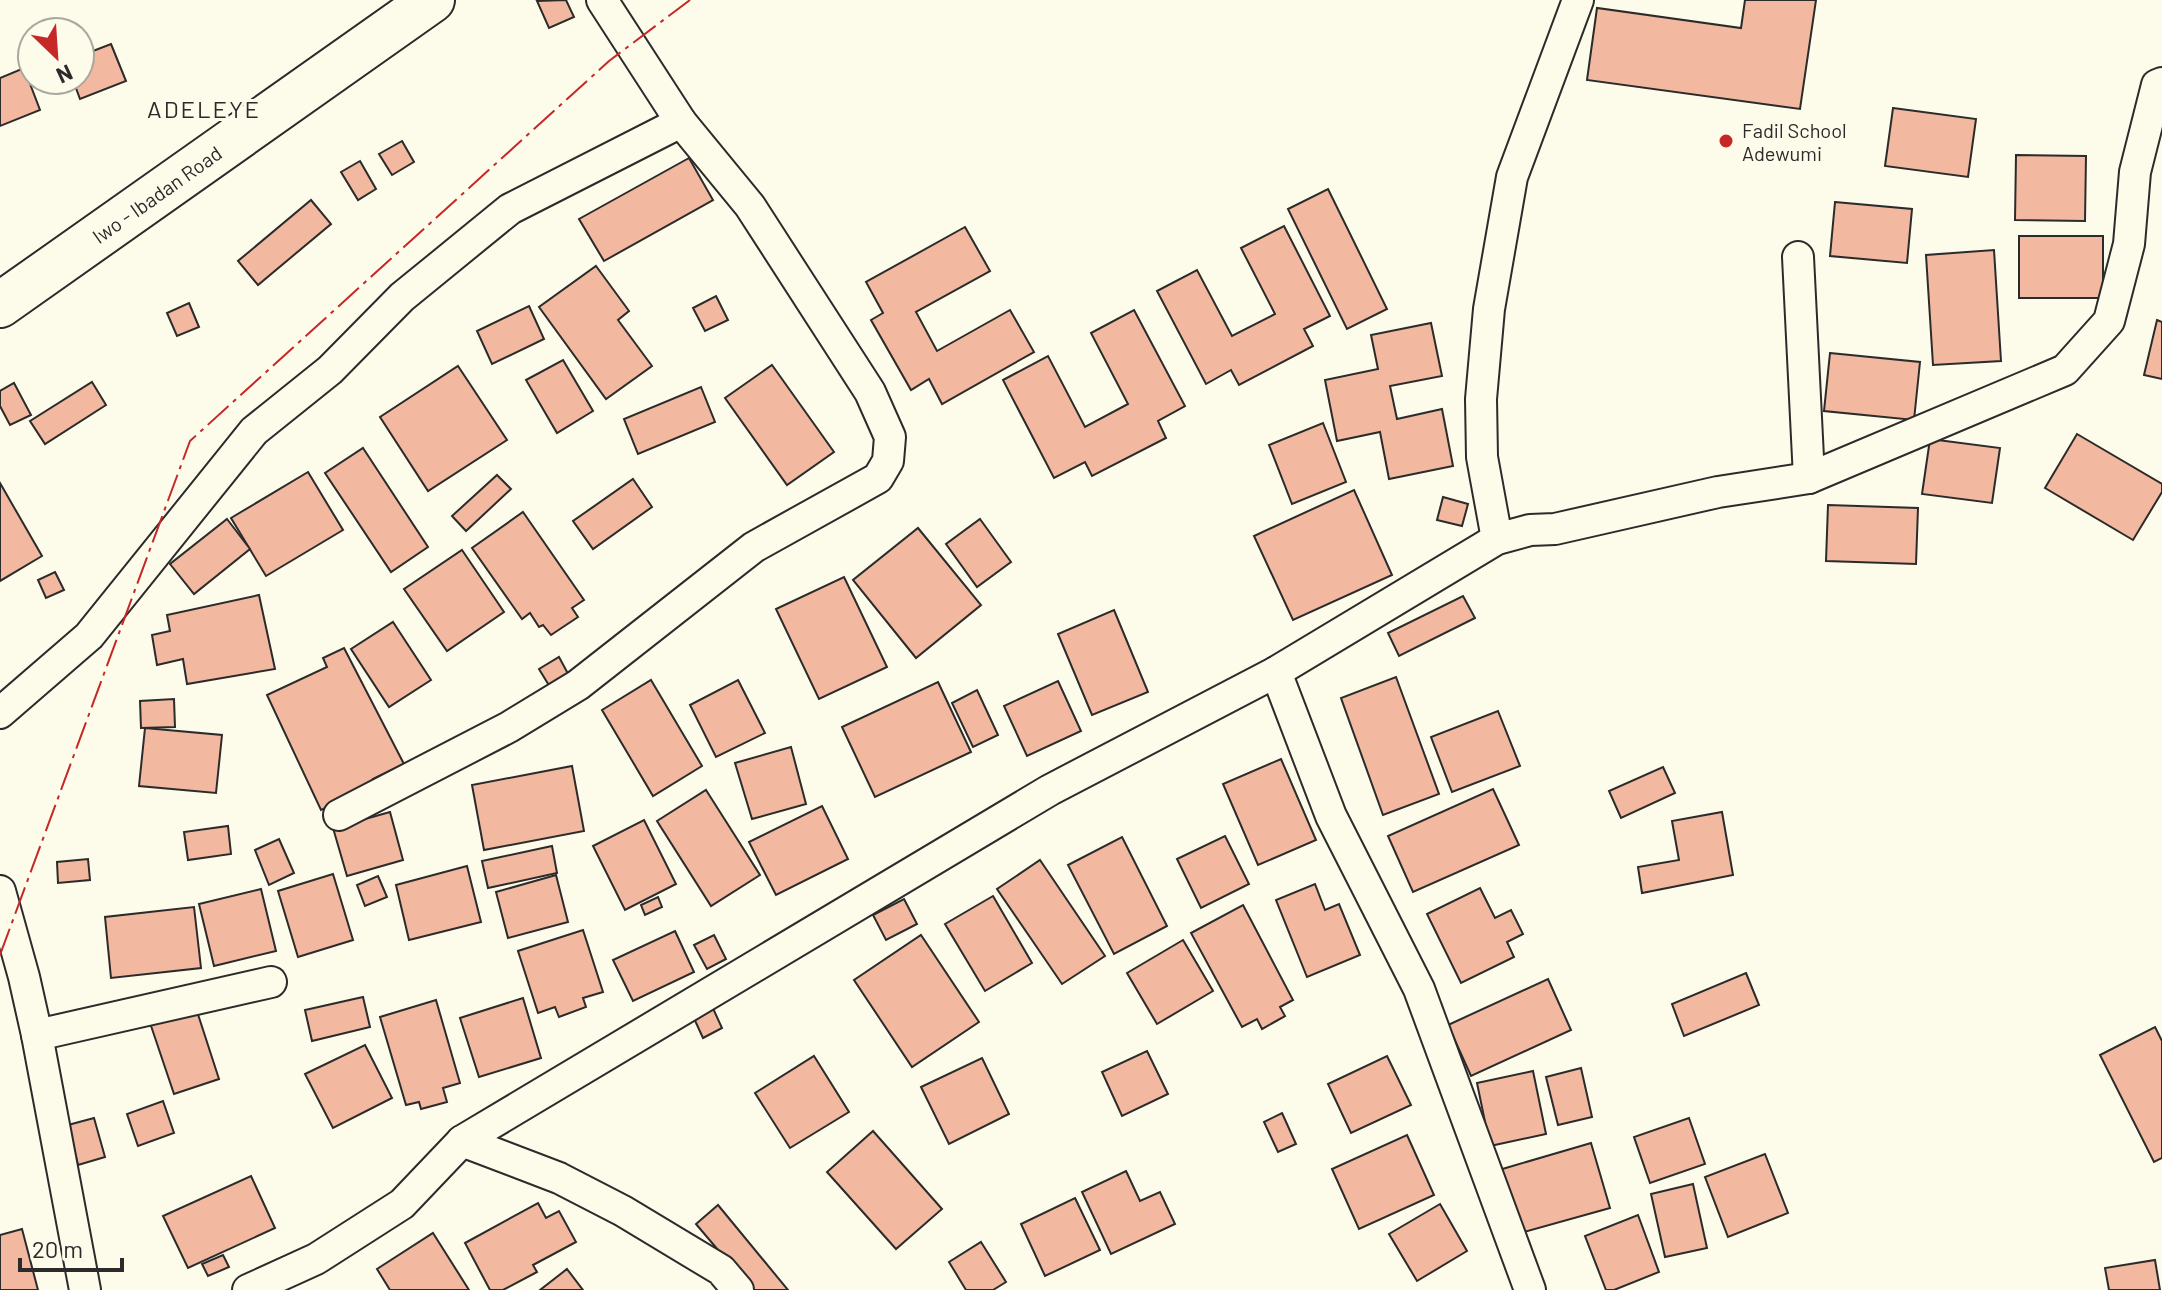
<svg xmlns="http://www.w3.org/2000/svg" width="2162" height="1290" font-family="Barlow,sans-serif">
<rect width="100%" height="100%" fill="#fdfbea"/>
<g fill="#f2b8a0" stroke="#2b2b2b" stroke-width="2">
<path d="M566 0 574 17 549 28 537 1Z"/>
<path d="M1745 0H1816L1800 109 1587 80 1597 8 1741 28Z"/>
<path d="M111 44 126 81 80 99 73 80H80V56Z"/>
<path d="M24 68 40 110 0 126V78Z"/>
<path d="M1893 108 1976 119 1968 177 1885 166Z"/>
<path d="M402 141 414 162 392 175 379 154Z"/>
<path d="M2016 155 2086 156 2085 221 2015 220Z"/>
<path d="M689 158 713 200 604 261 579 219Z"/>
<path d="M360 161 376 189 358 200 341 172Z"/>
<path d="M1328 189 1387 309 1347 329 1288 209Z"/>
<path d="M311 200 331 224 258 285 238 261Z"/>
<path d="M1835 202 1912 209 1907 263 1830 256Z"/>
<path d="M1284 226 1330 316 1304 329 1313 346 1239 385 1231 370 1206 384 1157 291 1197 270 1232 336 1275 314 1241 248Z"/>
<path d="M965 227 990 271 916 312 937 351 1010 310 1034 352 942 404 929 379 911 390 871 320 883 313 866 282Z"/>
<rect x="2019" y="236" width="84" height="62"/>
<path d="M1994 250 2001 361 1933 365 1926 255Z"/>
<path d="M596 266 629 311 618 320 652 366 606 399 539 307Z"/>
<path d="M716 296 728 320 705 331 693 308Z"/>
<path d="M189 303 199 327 177 336 167 313Z"/>
<path d="M529 306 544 339 492 364 477 331Z"/>
<path d="M1134 310 1185 406 1158 421 1166 438 1092 476 1085 462 1054 478 1003 380 1048 356 1085 427 1128 404 1091 333Z"/>
<path d="M2157 320 2162 322V379L2144 375Z"/>
<path d="M1431 323 1442 376 1390 386 1397 419 1442 409 1453 466 1389 479 1380 432 1337 441 1325 380 1378 369 1371 335Z"/>
<path d="M1830 353 1920 362 1914 420 1824 411Z"/>
<path d="M563 360 593 411 557 433 526 380Z"/>
<path d="M772 365 834 452 787 485 725 398Z"/>
<path d="M458 366 507 440 428 491 380 417Z"/>
<path d="M92 382 106 405 45 444 30 421Z"/>
<path d="M14 383 31 415 10 425 0 406V391Z"/>
<path d="M701 387 715 422 638 454 624 419Z"/>
<path d="M1323 423 1346 482 1292 504 1269 445Z"/>
<path d="M2077 434 2162 484V492L2133 540 2045 488Z"/>
<path d="M1930 439 2000 448 1992 503 1922 494Z"/>
<path d="M363 448 428 547 391 572 325 473Z"/>
<path d="M308 472 343 530 266 576 231 518Z"/>
<path d="M497 475 511 489 466 531 452 516Z"/>
<path d="M633 479 652 507 593 549 573 521Z"/>
<path d="M0 483 42 556 0 581Z"/>
<path d="M1354 490 1392 575 1293 620 1254 536Z"/>
<path d="M1443 497 1468 504 1462 526 1437 520Z"/>
<path d="M1828 505 1918 508 1916 564 1826 561Z"/>
<path d="M523 512 584 600 572 608 578 617 551 635 543 625 539 627 530 613 522 619 472 548Z"/>
<path d="M227 519 250 549 194 594 170 564Z"/>
<path d="M980 519 1011 562 977 587 946 544Z"/>
<path d="M918 528 981 605 916 658 853 580Z"/>
<path d="M462 550 504 612 447 651 404 589Z"/>
<path d="M55 572 64 590 46 598 38 580Z"/>
<path d="M844 577 887 667 819 699 776 609Z"/>
<path d="M259 595 275 669 187 684 183 659 157 665 152 635 170 631 167 615Z"/>
<path d="M1463 596 1475 618 1399 656 1388 633Z"/>
<path d="M1114 610 1148 692 1092 715 1058 634Z"/>
<path d="M393 622 431 680 389 707 351 649Z"/>
<path d="M344 648 404 764 373 779 376 785 321 810 267 695 327 667 323 658Z"/>
<path d="M559 657 572 681 553 692 539 669Z"/>
<path d="M1396 677 1439 794 1383 815 1341 698Z"/>
<path d="M651 680 702 766 653 796 602 710Z"/>
<path d="M738 680 765 733 716 757 690 705Z"/>
<path d="M1058 681 1081 731 1027 756 1004 706Z"/>
<path d="M938 682 971 752 875 797 842 727Z"/>
<path d="M977 690 998 735 973 747 952 703Z"/>
<path d="M174 699 175 727 141 728 140 701Z"/>
<path d="M1498 711 1520 766 1452 792 1431 737Z"/>
<path d="M145 728 222 735 216 793 139 786Z"/>
<path d="M791 747 806 804 752 819 735 763Z"/>
<path d="M1281 759 1316 840 1258 865 1223 784Z"/>
<path d="M572 766 584 831 484 850 472 785Z"/>
<path d="M1663 767 1675 793 1621 818 1609 791Z"/>
<path d="M1493 789 1519 845 1413 892 1388 836Z"/>
<path d="M706 790 760 875 711 906 657 821Z"/>
<path d="M822 806 848 859 776 895 749 842Z"/>
<path d="M390 812 403 860 347 876 333 828Z"/>
<path d="M1722 812 1733 875 1642 893 1638 867 1679 860 1672 821Z"/>
<path d="M644 820 676 884 625 910 593 846Z"/>
<path d="M228 826 231 854 188 860 184 832Z"/>
<path d="M1225 836 1249 884 1201 908 1177 859Z"/>
<path d="M1122 837 1167 926 1114 954 1068 865Z"/>
<path d="M279 839 294 873 269 885 255 850Z"/>
<path d="M552 846 557 873 488 888 482 861Z"/>
<path d="M88 859 90 880 58 883 57 862Z"/>
<path d="M1040 860 1105 956 1062 984 997 889Z"/>
<path d="M467 866 481 922 409 940 396 885Z"/>
<path d="M333 874 353 940 298 957 278 891Z"/>
<path d="M556 875 568 922 508 938 496 892Z"/>
<path d="M378 876 387 897 365 906 357 885Z"/>
<path d="M1315 884 1325 910 1339 904 1360 955 1307 977 1276 900Z"/>
<path d="M1480 888 1495 918 1511 910 1523 934 1507 942 1514 957 1461 983 1427 914Z"/>
<path d="M261 889 276 951 214 966 199 904Z"/>
<path d="M993 896 1032 963 985 991 945 924Z"/>
<path d="M658 897 662 907 645 915 641 905Z"/>
<path d="M904 899 917 924 886 940 873 915Z"/>
<path d="M1243 905 1293 1000 1280 1007 1285 1016 1262 1029 1257 1019 1242 1027 1191 933Z"/>
<path d="M194 907 201 968 111 978 105 917Z"/>
<path d="M583 930 603 992 583 998 586 1007 559 1017 555 1007 538 1013 518 951Z"/>
<path d="M675 931 694 972 633 1001 613 960Z"/>
<path d="M714 935 726 959 707 969 694 945Z"/>
<path d="M921 935 979 1022 912 1067 854 980Z"/>
<path d="M1183 940 1213 991 1157 1024 1127 973Z"/>
<path d="M1746 973 1759 1005 1684 1036 1672 1004Z"/>
<path d="M1548 979 1571 1030 1471 1076 1448 1025Z"/>
<path d="M363 997 370 1027 312 1041 305 1010Z"/>
<path d="M523 998 541 1058 479 1077 460 1018Z"/>
<path d="M436 1000 460 1083 443 1088 447 1102 421 1109 419 1102 406 1105 380 1017Z"/>
<path d="M194 1002 219 1079 174 1094 148 1017Z"/>
<path d="M711 1004 722 1028 703 1038 692 1014Z"/>
<path d="M2155 1027 2162 1041V1158L2154 1162 2100 1055Z"/>
<path d="M365 1045 392 1098 333 1128 305 1074Z"/>
<path d="M1147 1051 1168 1094 1122 1116 1102 1072Z"/>
<path d="M814 1056 849 1112 790 1148 755 1093Z"/>
<path d="M1387 1056 1411 1105 1351 1133 1328 1084Z"/>
<path d="M982 1058 1009 1114 949 1144 921 1087Z"/>
<path d="M1581 1068 1592 1117 1558 1125 1546 1077Z"/>
<path d="M1533 1071 1546 1134 1490 1146 1477 1083Z"/>
<path d="M163 1101 174 1133 138 1146 127 1114Z"/>
<path d="M1282 1113 1296 1144 1278 1152 1264 1122Z"/>
<path d="M94 1118 105 1157 78 1165 68 1125Z"/>
<path d="M1689 1118 1705 1164 1650 1183 1634 1137Z"/>
<path d="M873 1131 942 1209 896 1249 827 1172Z"/>
<path d="M1407 1135 1434 1195 1359 1229 1332 1169Z"/>
<path d="M1591 1143 1610 1208 1517 1234 1499 1170Z"/>
<path d="M1765 1154 1788 1213 1728 1237 1705 1177Z"/>
<path d="M1126 1171 1140 1201 1160 1192 1175 1224 1111 1254 1082 1192Z"/>
<path d="M251 1176 275 1228 188 1268 163 1216Z"/>
<path d="M1693 1184 1707 1248 1665 1257 1651 1194Z"/>
<path d="M1075 1198 1100 1250 1045 1276 1021 1224Z"/>
<path d="M538 1203 546 1218 559 1211 576 1242 533 1265 537 1272 503 1290H490L465 1243Z"/>
<path d="M1440 1204 1467 1251 1417 1281 1389 1234Z"/>
<path d="M718 1205 788 1290H752L696 1224Z"/>
<path d="M1638 1215 1659 1272 1614 1290H1606L1585 1236Z"/>
<path d="M22 1229 38 1290H0V1235Z"/>
<path d="M433 1233 469 1290H390L377 1269Z"/>
<path d="M981 1242 1006 1282 993 1290H966L949 1262Z"/>
<path d="M223 1255 229 1267 208 1276 202 1264Z"/>
<path d="M2155 1260 2160 1290H2109L2105 1268Z"/>
<path d="M567 1269 583 1290H540Z"/>
</g>
<g fill="none" stroke-linecap="round" stroke-linejoin="round">
<g stroke="#2b2b2b" stroke-width="34">
<g id="street">
<path d="M1798 257 1809 478"/>
<path d="M1497 539 1482 457 1481 399 1489 309 1512 177 1578 0"/>
<path d="M1276 672 1331 816 1419 989 1530 1290"/>
<path d="M0 713 89 636 254 431 330 370 402 297 510 209 681 122"/>
<path d="M339 815 509 727 578 685 754 547 878 478 888 461 890 437 870 392 750 206 681 122 602 0"/>
<path d="M0 891 24 977 37 1035 85 1290"/>
<path d="M37 1035 271 982"/>
<path d="M462 1141 1050 790 1276 672 1497 539 1530 530 1555 529 1718 492 1809 478 2065 370 2109 321 2129 244 2135 172 2157 85 2162 83"/>
<path d="M248 1290 316 1259 402 1204 462 1141 559 1178 623 1211 721 1270 738 1290"/>
</g>
</g>
<g stroke="#2b2b2b" stroke-width="48">
<g id="primary">
<path id="s1" d="M0 305 432 0"/>
</g>
</g>
<use href="#street" stroke="#fdfbea" stroke-width="30"/>
<use href="#primary" stroke="#fdfbea" stroke-width="44"/>
<path stroke="#c62828" stroke-width="2" stroke-dasharray="28 6 4 6" stroke-linecap="butt" d="M0 955 190 441 609 61 690 0"/>
</g>
<circle fill="#c62828" stroke="#fdfbea" stroke-width="3" cx="1726" cy="141" r="8"/>
<g text-anchor="middle" dominant-baseline="central" stroke-width="6" stroke-linejoin="round" paint-order="stroke">
<g font-size="20" fill="#2b2b2b" stroke="#fdfbea" text-anchor="start">
<text x="1742" y="130">Fadil School<tspan x="1742" dy="23">Adewumi</tspan></text>
</g>
<g font-size="20" fill="#2b2b2b" stroke="#fdfbea">
<text stroke="none"><textPath href="#s1" startOffset="192">Iwo - Ibadan Road</textPath></text>
</g>
<g font-size="24" letter-spacing="2" fill="#2b2b2b" stroke="#fdfbea">
<text x="204" y="108">ADELEYE</text>
</g>
</g>
<g transform="translate(56 56) rotate(155)"><circle r="38" fill="#fdfbea" stroke="#a9a89e" stroke-width="2"/>
<path d="M0-6L14 30L0 20L-14 30Z" fill="#c62828"/>
<text y="-12" font-size="22" font-weight="bold" text-anchor="middle" fill="#2b2b2b">N</text>
</g>
<path d="M20 1258v12h102v-12" fill="none" stroke="#2b2b2b" stroke-width="4"/>
<text x="32" y="1258" font-size="24" fill="#2b2b2b" stroke="#fdfbea" stroke-width="6" paint-order="stroke">20 m</text>
</svg>
